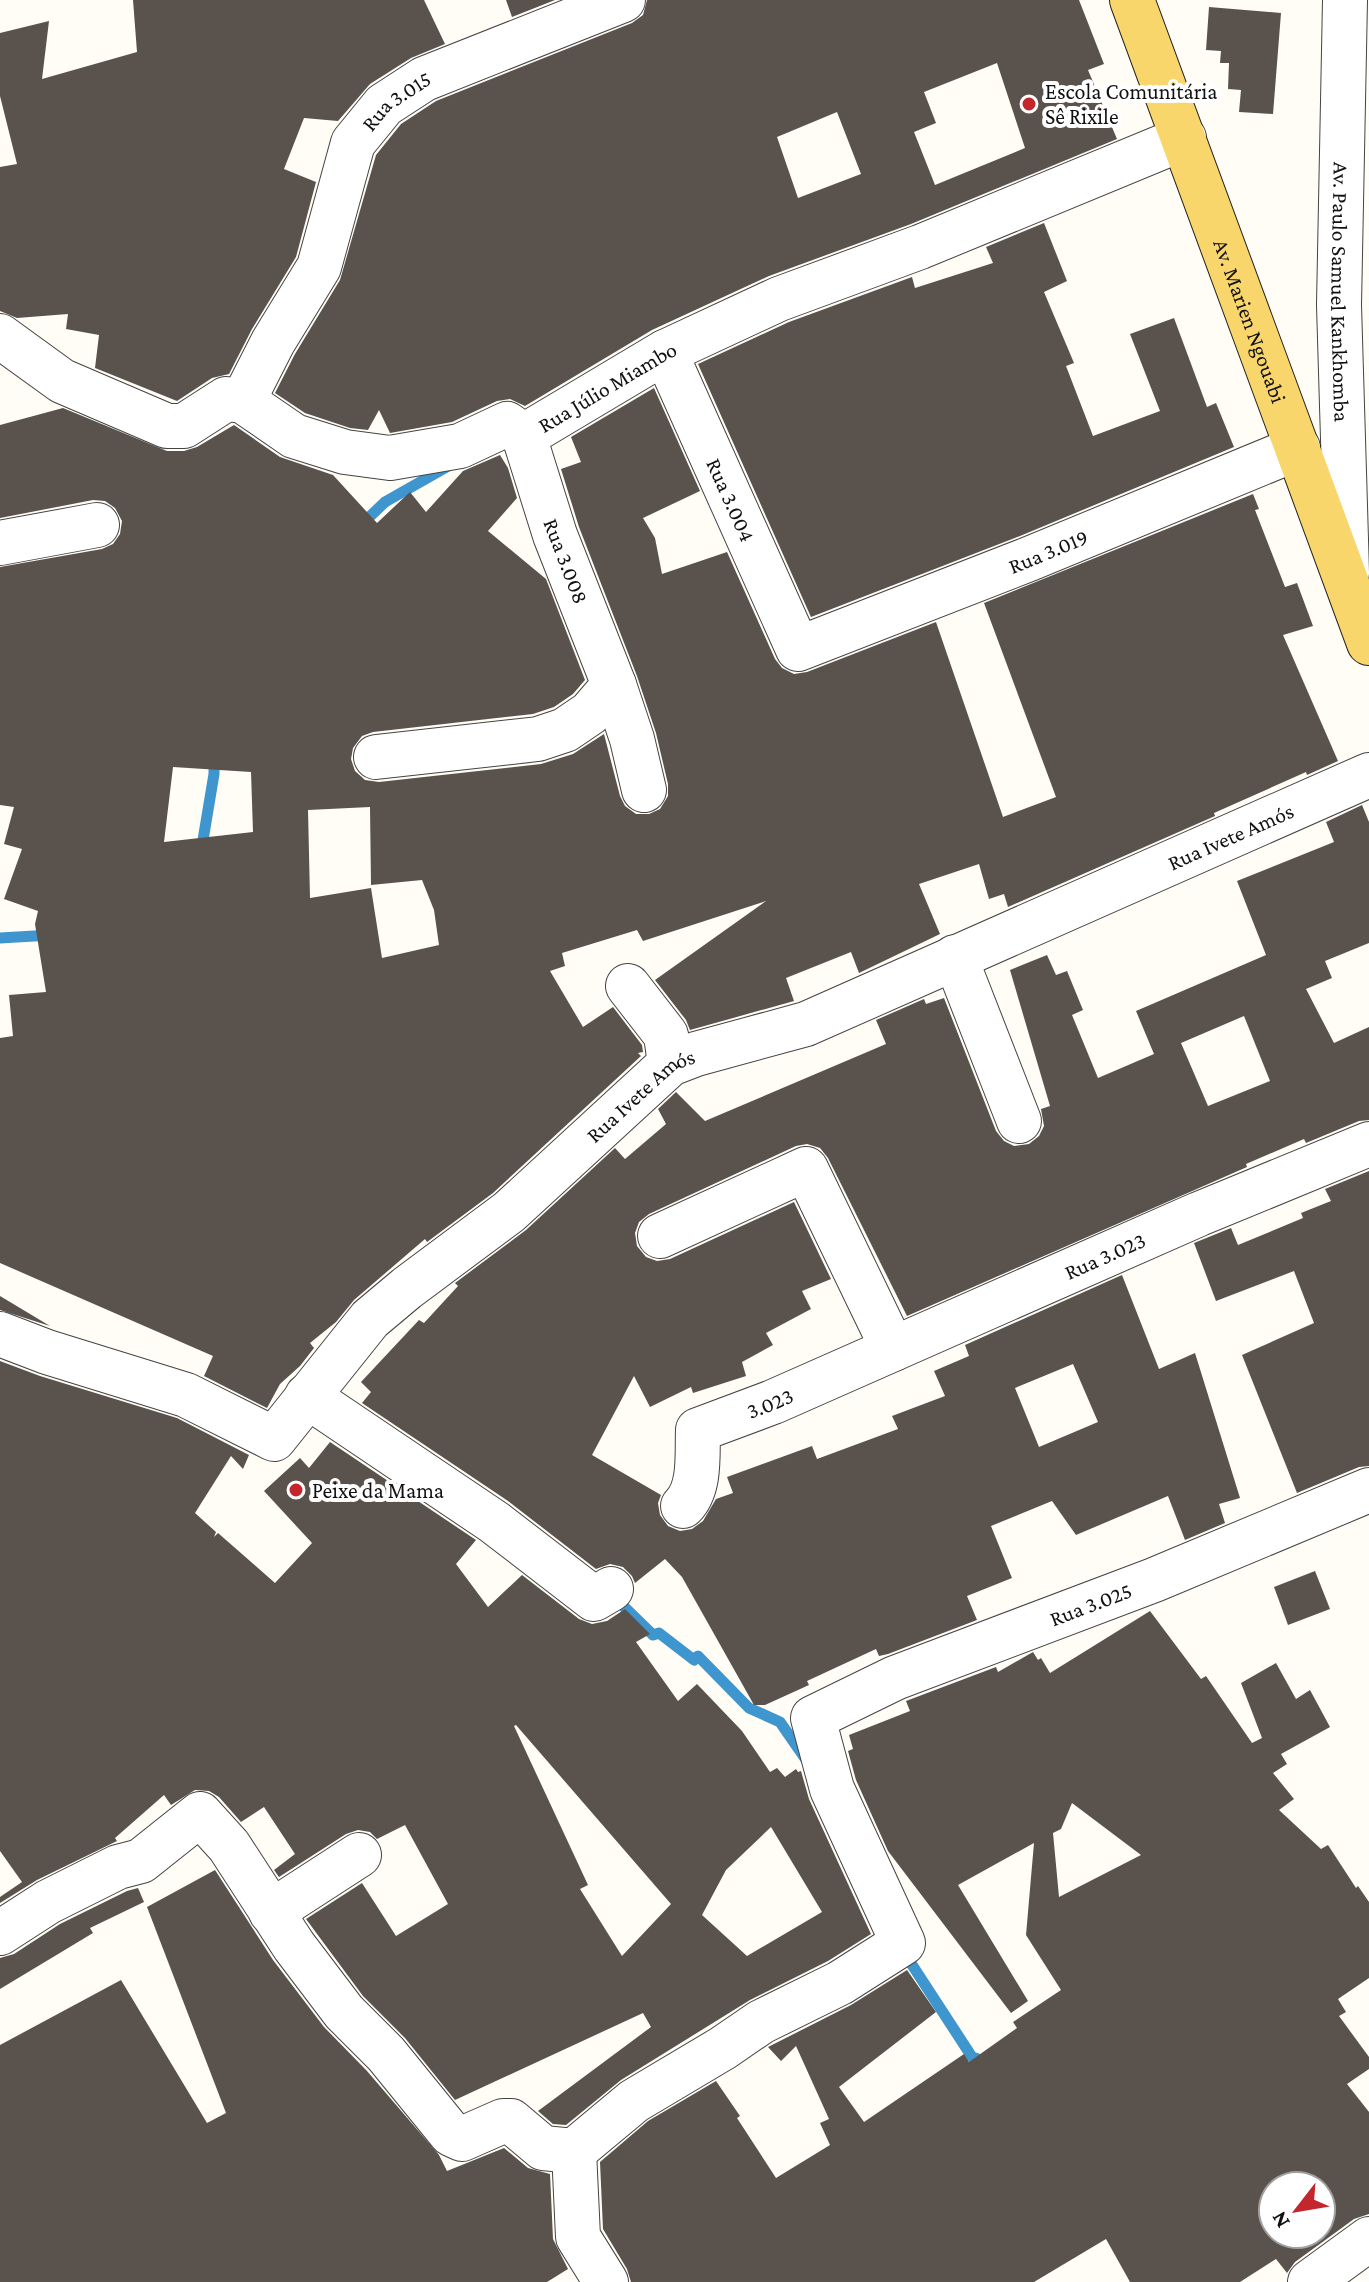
<svg xmlns="http://www.w3.org/2000/svg" width="1369" height="2282" font-family="'Crimson Pro',serif">
<rect width="100%" height="100%" fill="#fffdf5"/>
<g fill="none" stroke-linecap="round" stroke-linejoin="round">
<g stroke="#3f96cf" stroke-width="11">
<path d="M362 524 385 502 450 465"/>
<path d="M201 852 214 774V755"/>
<path d="M0 938 51 935"/>
<path d="M613 1596 653 1635 659 1633 694 1660 698 1656 749 1708 780 1722 807 1761"/>
<path d="M905 1954 972 2057 987 2062"/>
</g>
</g>
<g fill="#5a524d" fill-rule="evenodd">
<path d="M133 0H424L445 44 411 58 370 84 338 121 304 118 284 169 316 182 296 257 252 329 229 374 212 378 177 401 95 368 99 335 66 329 68 314 17 318 0 311V167L17 164 0 96V33L49 21 42 79 137 52Z"/>
<path d="M506 0H555L512 17Z"/>
<path d="M647 0H1079L1104 64 1088 70 1117 139 911 224 769 276 652 330 525 406 510 399 497 401 452 422 390 433 379 410 368 430 350 428 305 413 275 393 295 354 340 280 376 155 401 124 436 101 632 23 643 15ZM997 63 1025 148 935 185 914 132 936 123 924 92ZM837 112 861 174 798 198 777 137Z"/>
<path d="M1209 7 1281 13 1273 114 1239 112 1241 90 1228 89 1229 63H1220L1221 51 1206 50Z"/>
<path d="M1044 223 1067 281 1044 292 1074 363 1066 366 1093 436 1160 411 1130 334 1174 318 1207 407 1216 403 1234 447 1020 536 811 617 698 364 789 322 912 277 915 288 993 263 986 247Z"/>
<path d="M654 388 700 491 643 518 655 538 662 574 727 552 775 659 782 668 794 674 807 672 936 622 1003 817 1056 797 984 603 1253 494 1259 509 1255 510 1285 587 1297 583 1313 626 1283 635 1338 761 1307 775 1306 772 1214 813 1215 816 1008 907 1004 894 989 899 979 864 919 884 940 934 859 973 851 952 786 978 794 1001 690 1030 686 1020 655 980 766 901 643 941 637 930 562 953 565 966 550 971 583 1027 613 1007 642 1045 643 1052 638 1053 641 1056 493 1193 427 1242 425 1239 354 1300 336 1322 310 1343 314 1348 300 1366 280 1384 267 1408 204 1376 213 1356 0 1263V1038L13 1036 9 995 46 992 35 924 38 911 4 899 22 849 4 844 14 807 0 805V567L102 549 113 544 120 534 122 521 115 508 105 501 93 500 0 518V425L63 408 167 451H184L197 447 234 425 280 457 333 475 377 523 410 492 426 512 463 471 500 455 508 468 517 498 488 531 546 579 585 680 573 694 554 707 533 714 373 732 362 736 353 748 351 759 355 771 365 780 379 782 541 764 573 754 604 734 620 796 625 806 636 814H649L660 809 668 796V784L656 733 637 676 579 527 561 469 581 462 571 437ZM173 767 251 772 253 832 164 842ZM370 807 371 885 422 880 434 910 439 945 382 958 371 888 310 898 308 810Z"/>
<path d="M1362 805 1369 822V943L1325 961 1332 978 1306 989 1334 1043 1369 1027V1120L1359 1121 1306 1143 1304 1139 1246 1164 1247 1167 907 1316 828 1158 820 1148 807 1144 796 1146 649 1214 639 1222 635 1233 637 1246 646 1257 657 1261 670 1259 794 1202 831 1279 802 1291 811 1309 766 1333 773 1345 742 1362 746 1376 693 1393 691 1387 650 1407 634 1376 592 1455 661 1495 658 1503 660 1515 668 1526 680 1531 692 1529 703 1521 716 1499 733 1493 727 1477 812 1446 817 1459 898 1429 892 1416 945 1396 934 1371 969 1356 965 1345 1122 1275 1159 1369 1195 1353 1240 1498 1219 1504 1225 1523 1185 1540 1168 1496 1076 1535 1052 1501 991 1526 1012 1578 967 1596 977 1620 888 1654 879 1656 876 1649 807 1681 809 1685 765 1705H754L682 1577 665 1559 635 1583 632 1576 623 1567 610 1564 596 1569 508 1501 362 1403 371 1392 361 1382 419 1320 424 1323 458 1286 455 1283 526 1230 615 1148 625 1159 666 1124 658 1109 676 1092 705 1121 886 1044 876 1020 924 999 926 1004 944 998 996 1131 1004 1141 1014 1146 1029 1144 1039 1136 1044 1126 1041 1109 1050 1106 1010 970 1047 955 1056 975 1067 971 1083 1010 1072 1015 1098 1078 1154 1054 1136 1011 1266 955 1237 881 1334 842 1326 822ZM1244 1016 1270 1081 1208 1106 1181 1043ZM1073 1364 1098 1422 1039 1447 1015 1388Z"/>
<path d="M1369 1171V1466L1359 1467 1297 1493 1242 1355 1314 1323 1294 1271 1216 1301 1194 1243 1231 1228 1238 1245 1303 1218 1301 1213 1331 1201 1325 1189Z"/>
<path d="M0 1296 50 1326 0 1310Z"/>
<path d="M0 1361 40 1376 177 1418 249 1455 243 1469 231 1456 195 1513 216 1532 214 1537 218 1533 275 1583 312 1543 264 1491 300 1458 309 1468 330 1442 476 1540 456 1564 488 1607 522 1575 579 1619 592 1624 607 1621 625 1609 650 1634 636 1642 678 1701 697 1684 742 1731 770 1772 777 1768 785 1777 796 1769 798 1772 801 1771 809 1799 871 1934 828 1961 750 2000 621 2080 566 2125 553 2124 538 2111 651 2027 643 2013 455 2100 405 2038 363 1996 306 1919 362 1883 396 1936 448 1904 405 1825 377 1839 370 1832 358 1830 346 1834 279 1877 274 1870 295 1854 264 1807 241 1822 219 1797 209 1791 195 1790 171 1805 164 1795 115 1838 117 1841 37 1880 0 1903V1897L22 1882 0 1851ZM516 1725 671 1904 622 1956 580 1889 588 1885 514 1726ZM771 1827 822 1912 747 1956 702 1915 726 1870Z"/>
<path d="M1315 1571 1330 1609 1288 1625 1274 1587Z"/>
<path d="M1150 1611 1201 1679 1206 1676 1252 1743 1262 1738 1241 1683 1276 1663 1296 1699 1310 1690 1330 1727 1281 1754 1287 1764 1273 1773 1294 1799 1279 1810 1321 1849 1328 1845 1356 1888 1358 1886 1369 1902V1978L1338 1999 1346 2012 1339 2016 1369 2057V2069L1347 2084 1369 2112V2214L1354 2219 1295 2262 1287 2273 1276 2259 1240 2282H1130L1106 2239 1034 2282H631L627 2269 603 2229 600 2162 648 2121 716 2081 740 2116 737 2118 776 2178 830 2145 820 2123 829 2119 796 2046 781 2061 768 2047 774 2044 851 2005 907 1970 936 2012 839 2087 864 2122 964 2054 969 2062 1017 2028 1013 2022 1061 1990 1026 1935 1034 1843 958 1885 1028 2001 1011 2013 888 1851 856 1780 848 1751 853 1749 849 1735 910 1711 906 1701 996 1667 998 1672 1033 1652 1038 1660 1041 1658 1050 1673ZM1072 1803 1141 1855 1059 1897 1053 1833 1061 1829ZM1273 2186H1321V2234H1273Z"/>
<path d="M215 1870 273 1960 324 2027 367 2071 439 2155 447 2171 504 2148 528 2168 550 2174 553 2239 568 2269 547 2282H0V2045L121 1980 207 2123 226 2113 147 1907Z"/>
<path d="M138 1888 144 1902 90 1928 93 1933 0 1989V1958L14 1954 60 1924 127 1891Z"/>
</g>
<g fill="none" stroke-linecap="round" stroke-linejoin="round">
<g stroke="#444" stroke-width="46">
<g id="minor">
<path id="s1" d="M1345 0 1339 305 1347 573"/>
<path id="s2" d="M0 336 62 381 167 426H184L226 399 243 401 294 436 345 452 390 458 460 446 507 424 524 436 665 352 779 299 920 247 1184 138"/>
<path id="s3" d="M665 352 798 649 1029 559 1298 448"/>
<path id="s4" d="M243 401 273 342 319 267 353 143 384 105 424 79 623 0"/>
<path d="M0 543 97 525"/>
<path d="M614 685 632 739 644 790"/>
<path d="M376 757 538 739 565 730 590 713 614 685 555 535 524 436"/>
<path d="M955 957 1019 1121"/>
<path d="M628 986 666 1035 670 1064"/>
<path d="M660 1236 806 1169 893 1349"/>
<path id="s5" d="M0 1334 47 1352 186 1395 274 1439 370 1319 407 1288 509 1212 670 1064 696 1054 806 1024 1369 775"/>
<path d="M307 1396 494 1522 594 1599 611 1589"/>
<path id="s6" d="M683 1506C701 1488 697 1454 698 1430L773 1402 1199 1214 1369 1144"/>
<path d="M271 1912 359 1855"/>
<path id="s7" d="M0 1933 48 1902 118 1867 141 1861 200 1814 229 1846 294 1946 344 2012 386 2054 451 2134 462 2139 503 2121H511L543 2148 574 2151 634 2101 723 2048 761 2022 840 1983 903 1943 832 1789 813 1718 895 1678 1154 1580 1369 1490"/>
<path d="M574 2151 578 2237 606 2282"/>
<path d="M1310 2282 1369 2239"/>
</g>
</g>
<g stroke="#222" stroke-width="46">
<g id="major">
<path id="s8" d="M1132 0 1369 643"/>
</g>
</g>
<use href="#minor" stroke="#fff" stroke-width="44"/>
<use href="#major" stroke="#f9d66b" stroke-width="44"/>
</g>
<g fill="#c4262e" stroke="#fff" stroke-width="3">
<circle cx="1029" cy="104" r="8"/>
<circle cx="296" cy="1490" r="8"/>
</g>
<g text-anchor="middle" dominant-baseline="central" stroke-width="8" stroke-linejoin="round" paint-order="stroke">
<g font-size="22" fill="#111" stroke="#fff" text-anchor="start">
<text x="1045" y="91">Escola Comunitária<tspan x="1045" dy="25">Sê Rixile</tspan></text>
<text x="312" y="1490">Peixe da Mama</text>
</g>
<g font-size="22" fill="#111" stroke="#fff">
<text stroke="none"><textPath href="#s4" startOffset="344">Rua 3.015</textPath></text>
<text stroke="none"><textPath href="#s1" startOffset="292">Av. Paulo Samuel Kankhomba</textPath></text>
<text stroke="none"><textPath href="#s8" startOffset="342">Av. Marien Ngouabi</textPath></text>
<text stroke="none"><textPath href="#s2" startOffset="676">Rua Júlio Miambo</textPath></text>
<text stroke="none"><textPath href="#s3" startOffset="162">Rua 3.004</textPath></text>
<text stroke="none"><textPath href="#s3" startOffset="594">Rua 3.019</textPath></text>
<text transform="translate(566 561) rotate(69)">Rua 3.008</text>
<text stroke="none"><textPath href="#s5" startOffset="1448">Rua Ivete Amós</textPath></text>
<text stroke="none"><textPath href="#s5" startOffset="800">Rua Ivete Amós</textPath></text>
<text stroke="none"><textPath href="#s6" startOffset="522">Rua 3.023</textPath></text>
<text stroke="none"><textPath href="#s6" startOffset="156">3.023</textPath></text>
<text stroke="none"><textPath href="#s7" startOffset="1714">Rua 3.025</textPath></text>
</g>
</g>
<g transform="translate(1297 2210) rotate(239)"><circle r="38" fill="#ffffff" stroke="#a0a0a0" stroke-width="2"/>
<path d="M0-6L14 30L0 20L-14 30Z" fill="#c4262e"/>
<text y="-12" font-size="22" font-weight="bold" text-anchor="middle" fill="#111111">N</text>
</g>
</svg>
